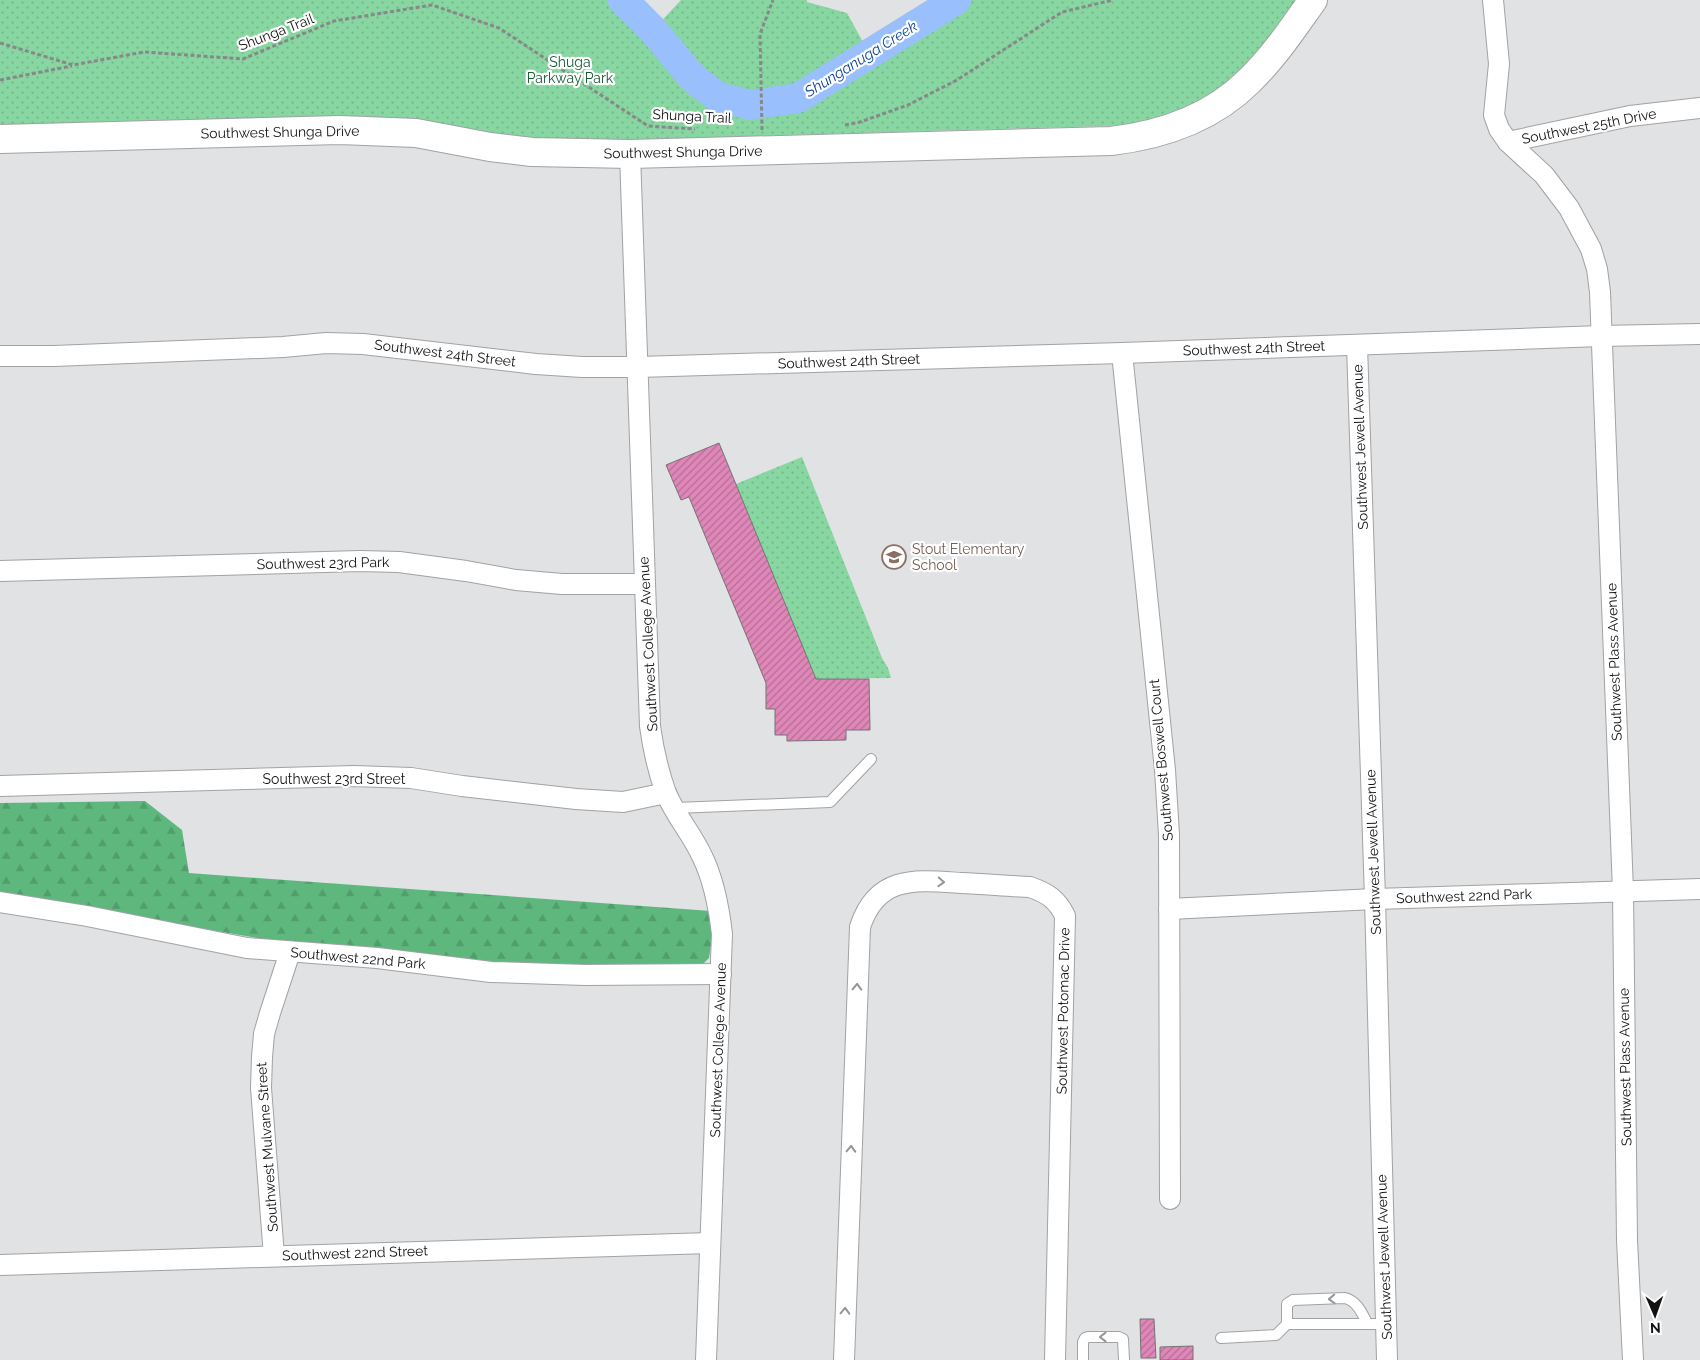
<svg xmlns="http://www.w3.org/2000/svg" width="1700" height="1360" font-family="Raleway,sans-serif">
<defs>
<pattern id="forest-firs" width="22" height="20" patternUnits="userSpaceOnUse" patternTransform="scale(1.25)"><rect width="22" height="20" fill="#5eb87e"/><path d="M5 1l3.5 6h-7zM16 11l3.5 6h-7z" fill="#519d6c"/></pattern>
<pattern id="park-dots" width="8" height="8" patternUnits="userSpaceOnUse" patternTransform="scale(1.25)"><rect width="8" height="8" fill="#88d6a1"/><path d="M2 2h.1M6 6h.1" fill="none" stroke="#74b78a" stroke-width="1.8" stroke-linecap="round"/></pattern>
<pattern id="building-hatch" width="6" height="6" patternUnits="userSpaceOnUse" patternTransform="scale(1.25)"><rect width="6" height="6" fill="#df87b8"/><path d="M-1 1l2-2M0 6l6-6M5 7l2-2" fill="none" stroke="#b46d94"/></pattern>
</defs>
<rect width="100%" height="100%" fill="#e0e2e4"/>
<path fill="url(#forest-firs)" d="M145 801 182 830 189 873 711 911 712 939 709 958 701 966 530 965 298 945 0 894V803Z"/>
<g fill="url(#park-dots)">
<path d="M0 0H623L653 30 681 0H807V2L847 13 869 53 956 0H1298L1256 56 1220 89 1193 106 1154 121 1109 126 577 141 500 135 0 128Z"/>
<path d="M802 457 882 658 888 668 891 678 816 679 736 484Z"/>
</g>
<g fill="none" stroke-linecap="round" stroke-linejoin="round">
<path stroke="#99bffd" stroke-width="30" d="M623 0 653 30 693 78 718 97 750 105 798 98 956 0"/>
</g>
<g fill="url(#building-hatch)" stroke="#757374">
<path d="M719 443 816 679H869L870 730H846V740L787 741V735H775V709H766V683L689 497 681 500 666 465Z"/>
<path d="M1140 1319H1154L1156 1358H1141Z"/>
<path d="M1193 1346V1360H1160V1347Z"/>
</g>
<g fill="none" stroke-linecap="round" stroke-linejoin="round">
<g stroke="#a0a2a4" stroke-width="12">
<g id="lane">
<path d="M675 808 830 802 871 759"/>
<path d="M1287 1324H1386"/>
<path d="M1221 1338 1276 1335 1287 1324V1304L1293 1300 1345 1298C1357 1301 1362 1313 1367 1323"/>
<path d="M1083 1360V1342L1085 1338 1088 1337H1119L1123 1339 1124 1360"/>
</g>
</g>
<g stroke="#a0a2a4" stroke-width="22">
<g id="street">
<path d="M1493 0 1499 64 1494 115 1499 129 1508 142 1544 175 1569 208 1591 249 1597 269 1600 292 1623 891 1627 1240 1633 1360"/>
<path d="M1508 142 1630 116 1700 108"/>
<path d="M630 154 650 726C653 748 658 771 666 793 675 815 692 834 702 856 714 880 719 908 722 934L706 1360"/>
<path d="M1357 345 1375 899 1387 1360"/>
<path d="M1122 353 1165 770 1169 835 1170 1199"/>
<path d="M0 356H54L283 347 326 343 363 344 536 364 582 367H638L1122 353 1601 336 1700 334"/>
<path d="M0 571 360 561 399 562 466 571 516 580 562 584H644"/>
<path d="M0 786 354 776 411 778 462 786 576 799 623 802 666 793"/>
<path d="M0 902 87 916 247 948 377 958 491 972 585 975 721 974"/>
<path d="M1169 909 1375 899 1700 889"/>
<path d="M274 1256 261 1088 262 1057 264 1034 270 1013 290 952"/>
<path d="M0 1265 710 1243"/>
<path d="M844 1360 860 927C877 875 915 880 961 883 984 884 1007 886 1030 887 1047 893 1057 899 1065 916L1055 1360"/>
</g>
</g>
<g stroke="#a0a2a4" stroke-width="30">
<path id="secondary" d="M0 139 340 130 416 133 490 147 532 152 630 154 1111 141C1162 135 1212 118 1249 81 1274 57 1293 28 1313 0"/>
</g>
<g stroke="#87888a" stroke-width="3" stroke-dasharray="4 2.5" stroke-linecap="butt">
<path d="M0 43 73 65 144 52 243 59 334 21 432 5 499 28 648 126 695 129"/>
<path d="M0 80 72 66"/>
<path d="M845 125 860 122 908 105 957 80 1062 12 1113 0"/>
<path d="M762 130 760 34 773 0"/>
</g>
<use href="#lane" stroke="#fff" stroke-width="10"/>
<use href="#street" stroke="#fff" stroke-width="20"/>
<use href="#secondary" stroke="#fff" stroke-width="28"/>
</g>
<defs><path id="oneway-chevron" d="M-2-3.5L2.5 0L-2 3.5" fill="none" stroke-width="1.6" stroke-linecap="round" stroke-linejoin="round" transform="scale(1.25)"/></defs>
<g stroke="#959595">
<use href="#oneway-chevron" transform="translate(941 882) rotate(3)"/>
<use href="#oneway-chevron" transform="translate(857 987) rotate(-88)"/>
<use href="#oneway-chevron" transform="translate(851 1149) rotate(-88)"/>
<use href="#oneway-chevron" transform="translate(1332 1299) rotate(178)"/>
<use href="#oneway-chevron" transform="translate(845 1311) rotate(-88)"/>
<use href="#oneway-chevron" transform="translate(1103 1337) rotate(-180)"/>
</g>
<defs>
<g id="school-ring" transform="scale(1.25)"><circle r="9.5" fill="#fff" stroke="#8d6e63" stroke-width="1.5"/><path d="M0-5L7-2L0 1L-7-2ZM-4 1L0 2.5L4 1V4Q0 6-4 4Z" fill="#8d6e63"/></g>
</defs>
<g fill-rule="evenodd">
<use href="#school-ring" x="894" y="557"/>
</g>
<g text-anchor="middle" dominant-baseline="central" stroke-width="4.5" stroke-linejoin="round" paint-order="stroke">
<g font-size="14" fill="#131314" stroke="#fff">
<text transform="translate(276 32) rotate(-21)">Shunga Trail</text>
<text transform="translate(692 116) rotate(3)">Shunga Trail</text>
<text transform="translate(1589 126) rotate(-11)">Southwest 25th Drive</text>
<text transform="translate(280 132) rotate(-1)">Southwest Shunga Drive</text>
<text transform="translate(683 152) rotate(-1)">Southwest Shunga Drive</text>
<text transform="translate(1254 348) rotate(-2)">Southwest 24th Street</text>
<text transform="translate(445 353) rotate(7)">Southwest 24th Street</text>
<text transform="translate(849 361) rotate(-2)">Southwest 24th Street</text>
<text transform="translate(1360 447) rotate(-92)">Southwest Jewell Avenue</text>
<text transform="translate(323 563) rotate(-1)">Southwest 23rd Park</text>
<text transform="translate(648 644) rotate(-93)">Southwest College Avenue</text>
<text transform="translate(1614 662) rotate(-92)">Southwest Plass Avenue</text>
<text transform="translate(1161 760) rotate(-95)">Southwest Boswell Court</text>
<text x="334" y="779">Southwest 23rd Street</text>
<text transform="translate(1373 852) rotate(-92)">Southwest Jewell Avenue</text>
<text transform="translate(1464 896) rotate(-2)">Southwest 22nd Park</text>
<text transform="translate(358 958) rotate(5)">Southwest 22nd Park</text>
<text transform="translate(1063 1011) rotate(-89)">Southwest Potomac Drive</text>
<text transform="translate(718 1050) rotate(-88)">Southwest College Avenue</text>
<text transform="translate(1625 1067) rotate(-91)">Southwest Plass Avenue</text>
<text transform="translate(267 1147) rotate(-94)">Southwest Mulvane Street</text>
<text transform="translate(355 1253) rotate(-2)">Southwest 22nd Street</text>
<text transform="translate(1384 1257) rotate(-92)">Southwest Jewell Avenue</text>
</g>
<g font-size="14" fill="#195b35" stroke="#fff">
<text x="570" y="62">Shuga<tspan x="570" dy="16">Parkway Park</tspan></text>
</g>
<g font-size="14" fill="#785e54" stroke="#fff" text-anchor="start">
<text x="912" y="549">Stout Elementary<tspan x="912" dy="16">School</tspan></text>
</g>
<g font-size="15" font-style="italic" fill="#0a439a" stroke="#fff">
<text transform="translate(861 59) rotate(-32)">Shunganuga Creek</text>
</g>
</g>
<g transform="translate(1655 1315) rotate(178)" stroke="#ffffff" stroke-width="4" paint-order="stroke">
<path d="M0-4L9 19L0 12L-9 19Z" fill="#131314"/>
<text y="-8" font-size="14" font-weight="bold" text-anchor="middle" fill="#131314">N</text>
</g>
</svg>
